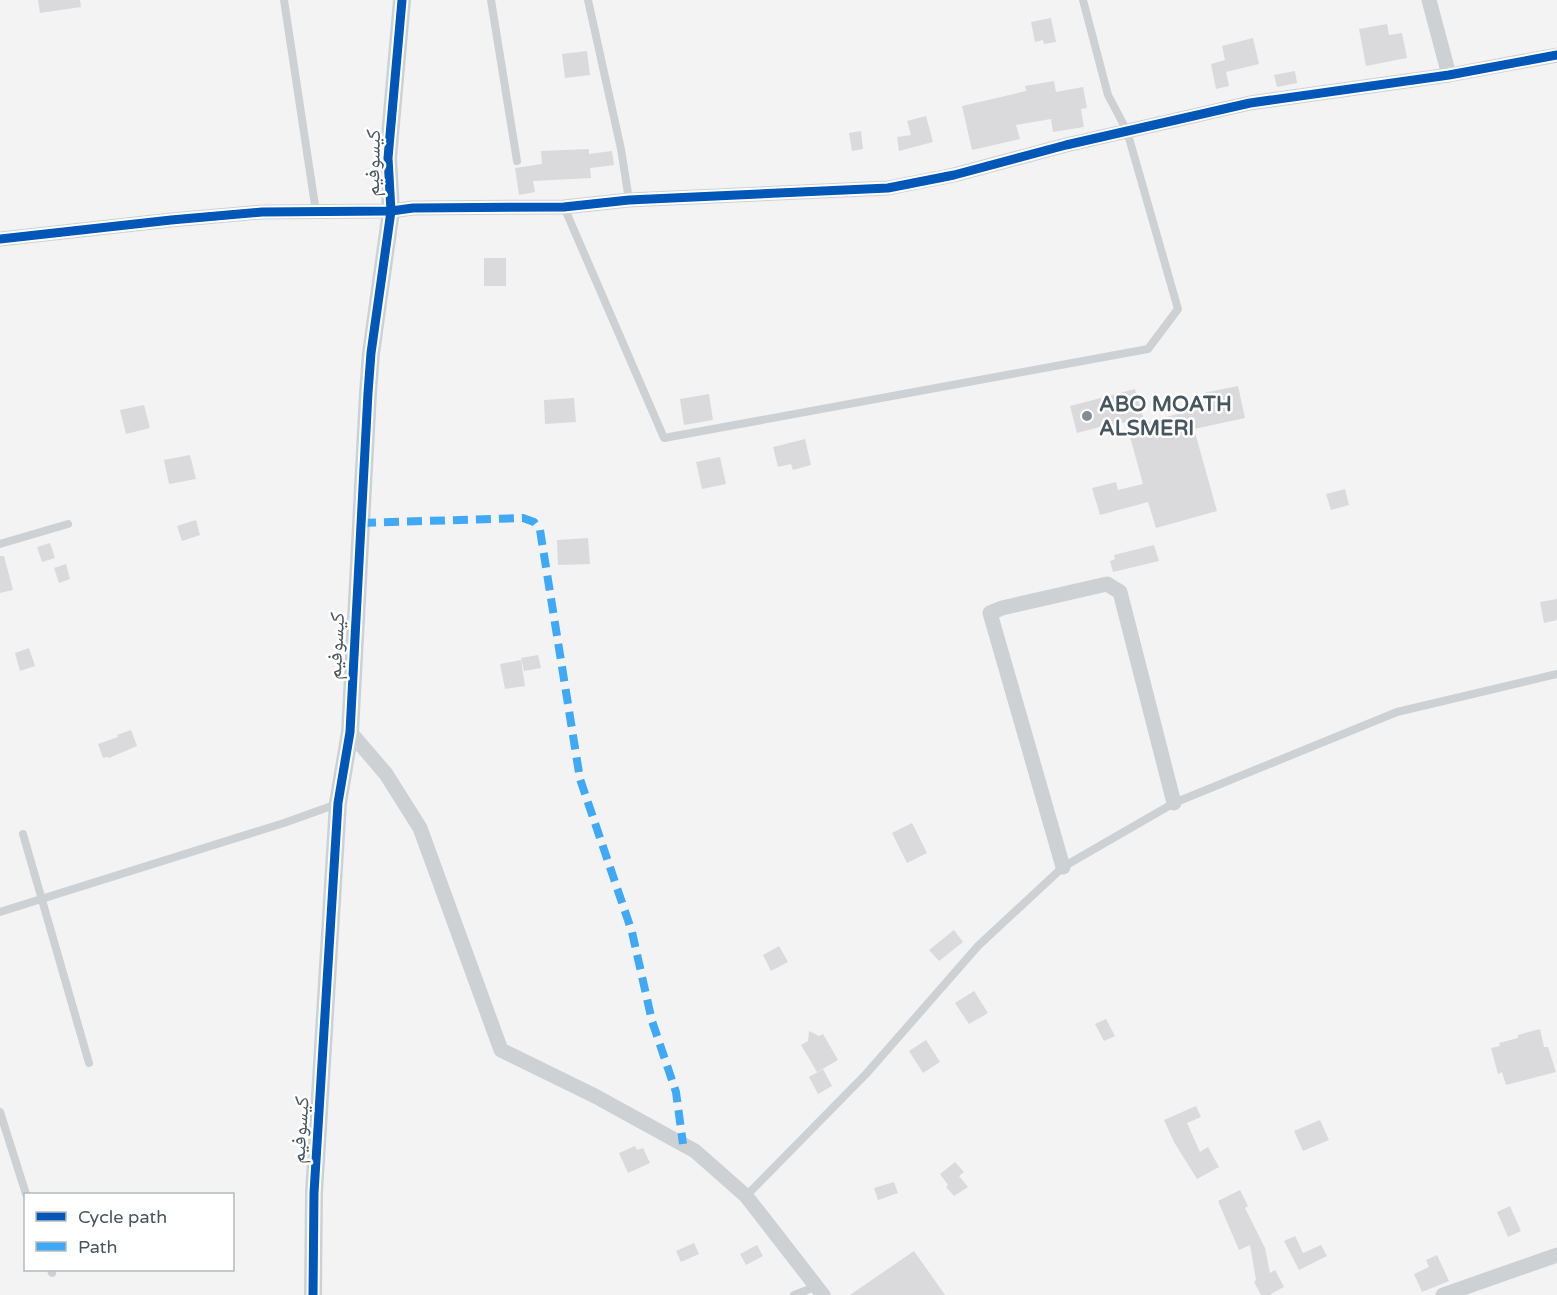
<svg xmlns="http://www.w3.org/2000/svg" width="1557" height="1295" font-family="'Varela Round','Noto Naskh Arabic',sans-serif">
<rect width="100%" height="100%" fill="#f3f3f3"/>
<g fill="#dadadc">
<path d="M38 0H80L81 7 40 13Z"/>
<path d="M1051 18 1056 42 1044 44 1043 40 1035 42 1031 22Z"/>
<path d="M1387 24 1389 35 1402 33 1407 58 1366 66 1359 29Z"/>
<path d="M1253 38 1259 64 1226 72 1229 86 1216 89 1211 64 1225 60 1222 46Z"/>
<path d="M587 51 590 75 565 78 562 54Z"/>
<path d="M1295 71 1297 83 1277 87 1274 75Z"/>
<path d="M1054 81 1056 92 1083 87 1087 108 1081 109 1084 127 1053 132 1051 119 1016 125 1020 139 972 150 962 106 1026 91 1025 86Z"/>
<path d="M926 116 933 142 899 151 897 137 911 135 907 121Z"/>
<path d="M861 131 863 149 852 151 849 133Z"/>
<path d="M589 149V154L612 151 614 165 590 168 591 178 533 181 535 192 519 195 515 168 542 164 541 151Z"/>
<rect x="484" y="258" width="22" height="28"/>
<path d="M1238 386 1245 418 1194 429 1217 511 1156 528 1148 502 1100 515 1092 488 1116 482 1118 490 1143 484 1126 422 1111 426V424L1077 433 1070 406 1135 389 1145 423 1206 406 1203 393Z"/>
<path d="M709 394 713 420 684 425 680 399Z"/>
<path d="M574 398 576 422 545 424 544 400Z"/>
<path d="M144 405 150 428 126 434 120 410Z"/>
<path d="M805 439 811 465 793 470 791 464 778 467 773 447Z"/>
<path d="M190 455 196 479 169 484 164 460Z"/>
<path d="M720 457 726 484 702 489 696 462Z"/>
<path d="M1345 489 1349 505 1331 510 1326 494Z"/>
<path d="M196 520 200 535 182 541 177 526Z"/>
<path d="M588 538 590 564 558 565 557 540Z"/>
<path d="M50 543 55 558 42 562 37 547Z"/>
<path d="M1154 545 1159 561 1113 572 1110 561 1115 559 1114 555Z"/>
<path d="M0 556H4L13 590 0 593Z"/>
<path d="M66 564 70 579 59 583 54 568Z"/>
<path d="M1557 599V620L1544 623 1540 602Z"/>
<path d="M29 648 35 666 20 671 15 653Z"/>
<path d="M538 655 541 668 524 671 521 658Z"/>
<path d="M521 660 525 686 505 689 500 664Z"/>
<path d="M131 730 137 746 109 758 108 757 103 758 98 744 118 737 117 735Z"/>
<path d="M912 823 927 853 907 863 892 833Z"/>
<path d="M954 930 963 942 939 961 929 950Z"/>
<path d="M779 946 788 962 771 971 763 955Z"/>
<path d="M974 991 988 1013 969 1024 955 1003Z"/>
<path d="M1106 1019 1115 1036 1104 1041 1095 1024Z"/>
<path d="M1540 1029 1544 1047H1548L1556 1072 1506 1085 1502 1072 1498 1074 1491 1048 1500 1046 1499 1043 1518 1038V1035Z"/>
<path d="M809 1031 819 1036 823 1034 838 1060 817 1072 801 1045 808 1041Z"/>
<path d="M926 1040 940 1062 923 1073 909 1051Z"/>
<path d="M823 1069 832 1086 818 1094 809 1077Z"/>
<path d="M1196 1106 1201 1117 1187 1123 1200 1152 1208 1147 1219 1167 1197 1179 1174 1142 1164 1120Z"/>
<path d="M1320 1120 1329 1140 1303 1151 1294 1131Z"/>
<path d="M635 1146 637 1150 643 1148 650 1163 628 1173 619 1153Z"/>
<path d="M955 1162 964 1172 959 1176 968 1187 954 1196 946 1187 948 1185 940 1174Z"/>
<path d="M894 1182 898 1193 878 1200 874 1188Z"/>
<path d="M1240 1190 1248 1206 1245 1208 1265 1248 1270 1273 1275 1270 1284 1287 1269 1295H1261L1254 1282 1256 1280 1250 1245 1239 1250 1218 1201Z"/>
<path d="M1510 1206 1521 1231 1508 1237 1497 1212Z"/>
<path d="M1295 1236 1303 1253 1321 1245 1327 1256 1299 1270 1284 1241Z"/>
<path d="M694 1243 699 1254 681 1262 676 1251Z"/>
<path d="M757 1245 763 1256 746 1265 740 1254Z"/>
<path d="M914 1251 945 1295H850Z"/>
<path d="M1437 1255 1449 1281 1422 1292 1414 1274 1429 1267 1426 1260Z"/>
</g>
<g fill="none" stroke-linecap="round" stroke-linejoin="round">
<g stroke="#ced1d4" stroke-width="8">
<path d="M284 0 316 212"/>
<path d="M491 0 517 161"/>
<path d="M588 0 621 149 629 200"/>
<path d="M564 207 664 438 1148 349 1178 309 1127 131 1108 95 1083 0"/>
<path d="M0 544 68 524"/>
<path d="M23 834 89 1063"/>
<path d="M0 912 284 823 337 804"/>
<path d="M0 1112 26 1194"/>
<path d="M746 1196 866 1074 978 946 1063 867 1174 803 1397 712 1557 674"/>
<path d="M51 1270 52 1273"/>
<path d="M794 1295 815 1287"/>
</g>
<g stroke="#ced1d4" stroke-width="15">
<path d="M1429 0 1449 75"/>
<path d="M0 239 171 220 262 212 391 211 413 208 564 207 629 200 888 188 954 175 1066 145 1250 103 1449 75 1557 55"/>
<path d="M350 732 386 774 420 828 501 1050 595 1096 695 1151 746 1196 823 1295"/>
<path d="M1063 867 990 613 1002 608 1107 584 1120 592 1174 803"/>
<path d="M1443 1295 1557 1255"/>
</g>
<path stroke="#ced1d4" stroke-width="18" d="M313 1295 314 1193 338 803 350 732 368 393 371 353 391 211 388 158 402 0"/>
<path stroke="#3fa9f5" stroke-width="8" stroke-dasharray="15 8" stroke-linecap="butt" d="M361 523 523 518 534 522 540 530 580 779 632 932 652 1021 676 1092 683 1144"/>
<g stroke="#fff" stroke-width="13">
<g id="cycleway">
<path d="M0 239 171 220 262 212 391 211 413 208 564 207 629 200 888 188 954 175 1066 145 1250 103 1449 75 1557 55"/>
<path d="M313 1295 314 1193 338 803 350 732 368 393 371 353 391 211 388 158 402 0"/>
</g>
</g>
<use href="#cycleway" stroke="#0057b8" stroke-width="9"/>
</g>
<circle fill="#848d93" stroke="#fff" stroke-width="2" cx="1087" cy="416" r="6"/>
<g text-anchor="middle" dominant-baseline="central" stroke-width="5" stroke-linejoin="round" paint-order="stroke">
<g font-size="21" fill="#485660" stroke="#fff">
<text transform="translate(373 163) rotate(-89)">كيسوفيم</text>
<text transform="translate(336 646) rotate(-87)">كيسوفيم</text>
<text transform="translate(300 1130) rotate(-86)">كيسوفيم</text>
</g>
<g font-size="21" font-weight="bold" fill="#485660" stroke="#fff" text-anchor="start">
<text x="1099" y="404">ABO MOATH<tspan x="1099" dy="24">ALSMERI</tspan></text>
</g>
</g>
<rect x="24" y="1193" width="210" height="78" fill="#ffffff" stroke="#b6bbbf" stroke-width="1.5"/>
<rect x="36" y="1212" width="30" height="9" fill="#0057b8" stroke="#b6bbbf" stroke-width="1.5"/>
<text x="78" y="1223" font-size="18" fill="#485660">Cycle path</text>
<rect x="36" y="1242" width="30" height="9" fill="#3fa9f5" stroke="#b6bbbf" stroke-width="1.5"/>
<text x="78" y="1253" font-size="18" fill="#485660">Path</text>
</svg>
